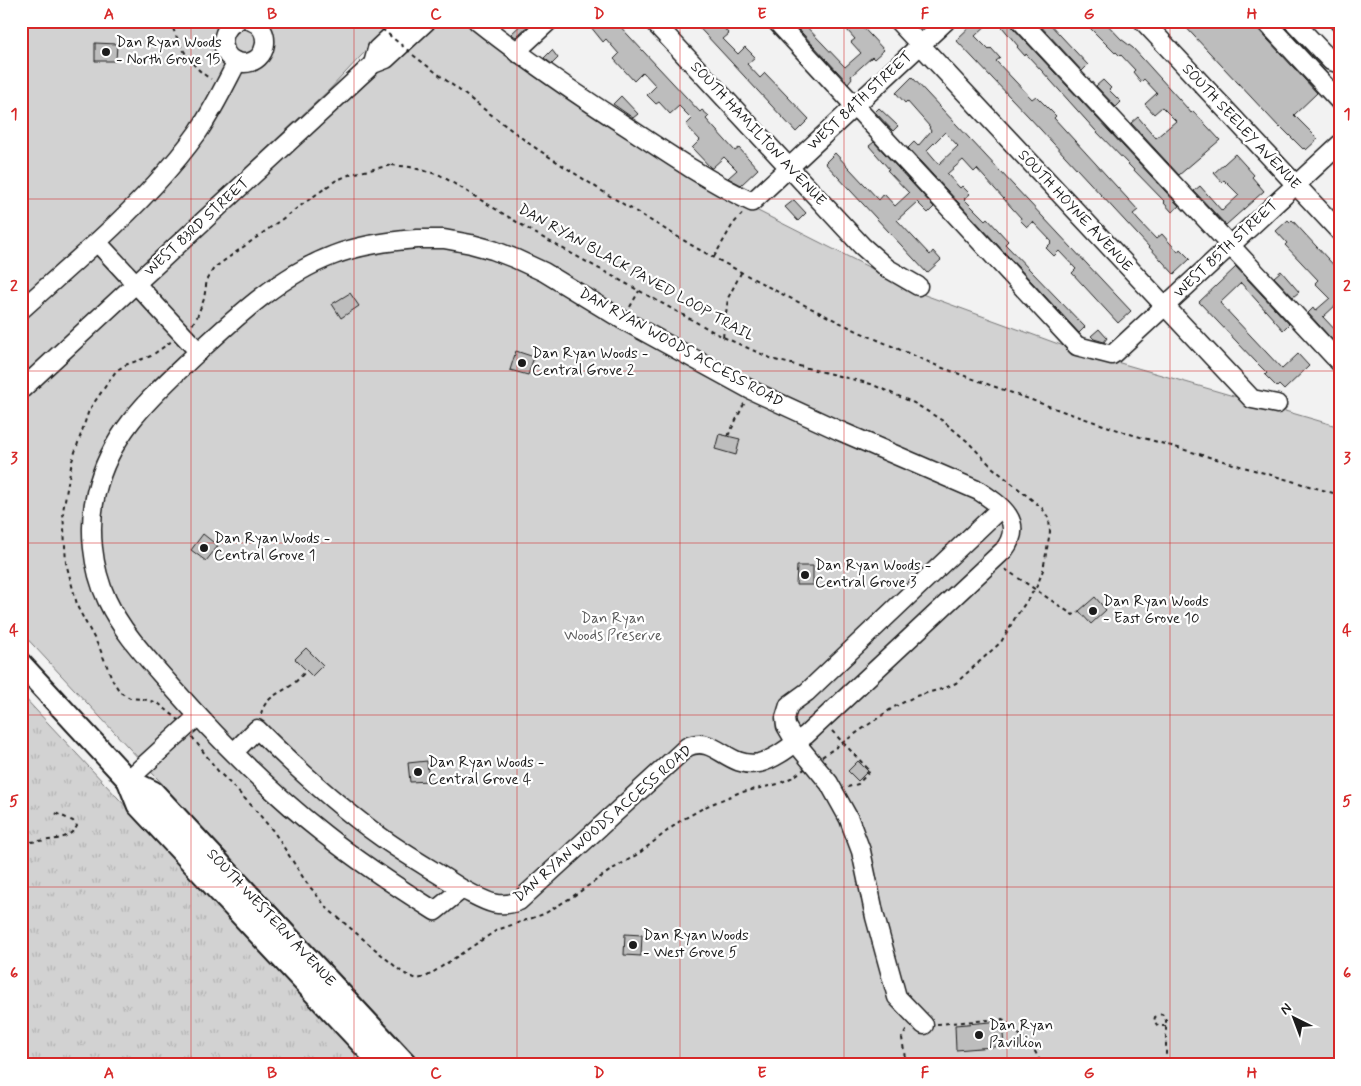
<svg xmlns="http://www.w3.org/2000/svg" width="1361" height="1086" font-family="Mynerve,sans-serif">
<defs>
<pattern id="grass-tufts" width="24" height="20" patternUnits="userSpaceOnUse" patternTransform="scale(1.25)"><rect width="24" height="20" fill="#d2d2d2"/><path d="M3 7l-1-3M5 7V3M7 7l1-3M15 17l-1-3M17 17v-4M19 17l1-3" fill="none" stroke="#b4b4b4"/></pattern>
</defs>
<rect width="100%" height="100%" fill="#f2f2f2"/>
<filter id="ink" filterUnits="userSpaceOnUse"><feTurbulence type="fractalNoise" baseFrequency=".02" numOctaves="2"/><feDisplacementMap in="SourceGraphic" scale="10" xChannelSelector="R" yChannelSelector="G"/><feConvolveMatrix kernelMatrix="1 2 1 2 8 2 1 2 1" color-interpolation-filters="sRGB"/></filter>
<g filter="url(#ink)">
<path fill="url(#grass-tufts)" stroke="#777" d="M21 694 367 1065H21Z"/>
<g fill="#d2d2d2" stroke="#777">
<path d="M21 21H398L361 56 329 90 21 378Z"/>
<path d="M434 21H470L748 206 922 294 1072 349 1340 427V1065H424L21 632V403L315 126 355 94Z"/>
</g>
<g fill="#bdbdbd" stroke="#1c1c1c" fill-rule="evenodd">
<path d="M525 21H533L516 37 511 34Z"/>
<path d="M586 21H615L700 112 702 110 709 116 706 119 735 151 739 148 758 169 741 185 728 178 737 170 724 157 712 168H711L692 148 700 140 686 125 692 119 679 106 670 114 659 102 656 104 647 95 656 86 643 72 634 81 614 59 619 54 606 39 603 42Z"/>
<path d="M693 21H717L729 34 723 39 738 54 745 47 755 57 747 64 760 78 765 73 809 119 796 132Z"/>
<path d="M791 21H801L845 67 861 53 851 42 855 39 839 21H857L884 50 874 59 872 57 851 76 852 78 848 83Z"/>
<path d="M976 21H991L975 36 989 50 991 48 1000 58 996 61 1032 99 1036 96 1056 116 1054 118 1138 210 1133 214 1138 220 1156 239 1162 234 1178 252 1180 249 1190 259 1174 274 1029 117 956 40Z"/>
<path d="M997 21H1011L1013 28 1179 206 1172 212 1164 203 1165 202 1095 130 1042 71 1026 54 1025 56 1017 47 1018 46Z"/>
<path d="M1036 21H1047L1088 65 1082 71Z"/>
<path d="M1083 21H1104L1121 39 1133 48 1188 109 1191 113 1193 111 1220 140 1179 175 1131 123 1138 117 1156 138 1176 121 1162 107 1154 114 1145 104 1157 93 1144 79 1141 82 1133 72 1135 70 1121 55 1120 56 1116 52 1115 53Z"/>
<path d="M1180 21H1255L1257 28 1317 93 1294 115 1318 139 1306 150 1304 148 1303 149 1281 127 1280 128Z"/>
<path d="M95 43 117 44 116 61H95Z"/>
<path d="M552 50 558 58 552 64 544 58Z"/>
<path d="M912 77 1131 311 1118 323 1072 273 1076 269 1059 251 1054 256 1046 248 1052 242 1033 222 1027 227 1020 220 1021 218 977 169 974 172 963 160 947 174 960 188 962 186 970 194 964 199 985 220 987 218 1008 241 1005 244 1085 327 1079 333 908 148 914 142 918 146 931 131 929 128 930 127 907 101 905 103 896 93ZM945 132 958 146 939 164 927 150Z"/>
<path d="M1103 80 1111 88 1109 90 1121 102 1116 107 1096 86Z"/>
<path d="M621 96 638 114 633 118 613 104Z"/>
<path d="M879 108 898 126 893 131 875 112Z"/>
<path d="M874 142 934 207 928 213 917 202 897 220 930 255 933 251 941 260 927 273 825 163 835 153 879 200 884 194 895 206 909 193 887 170 889 169 869 146Z"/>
<path d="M1235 154 1254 175 1252 177 1264 191 1226 225 1194 191 1200 186 1222 211 1239 195 1224 180 1222 182 1214 173Z"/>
<path d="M794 200 806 213 798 221 785 207Z"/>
<path d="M1288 220 1290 222 1292 220 1340 272V309L1336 305 1323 317 1340 335V342L1337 345 1308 313 1313 308 1315 311 1330 298 1315 283 1318 280 1285 245 1287 243 1276 231Z"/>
<path d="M1236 267 1289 324 1283 330 1241 283 1220 303 1282 369 1298 354 1309 366 1284 390 1279 385 1277 387 1265 375 1267 373 1256 362 1199 302Z"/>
<path d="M1281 271 1299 292 1293 297 1274 277Z"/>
<path d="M350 293 359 306 341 318 332 304Z"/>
<path d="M1099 329 1107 338 1104 342 1094 339 1091 336Z"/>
<path d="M516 351 534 357 528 375 510 370Z"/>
<path d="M719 434 740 439 736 455 715 449Z"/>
<path d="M203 534 218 546 206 561 191 550Z"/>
<path d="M797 566H813V585H796Z"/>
<path d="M1095 597 1106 610 1091 624 1079 611Z"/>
<path d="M306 648 323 665 312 676 295 659Z"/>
<path d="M427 761 429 781 410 782 408 763Z"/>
<path d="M858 761 868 771 858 781 848 771Z"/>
<path d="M625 934 642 935 641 956 624 955Z"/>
<path d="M1002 1021 1004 1046 956 1050 955 1025Z"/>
</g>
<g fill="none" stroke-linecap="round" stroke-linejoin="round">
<g stroke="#1c1c1c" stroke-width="21">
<g id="minor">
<path d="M237 21C216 30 220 63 244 63 268 63 273 29 251 21"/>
<path d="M477 21C526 60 579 96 632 130 671 156 710 182 752 202L946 21"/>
<path d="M653 21 862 246 887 268 918 286"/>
<path d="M776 21 1077 346 1112 355 1340 144"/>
<path d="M898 21 1252 399 1277 404"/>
<path d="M1021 21 1340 363"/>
<path d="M1143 21 1340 232"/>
<path d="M1265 21 1340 102"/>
<path d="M1293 21 1331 61 1340 64"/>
<path d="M1338 21 1340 23"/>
<path d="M517 53 521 47 549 21"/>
<path d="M373 64 377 49 407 21"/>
<path d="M417 239H444L471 244 493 250 516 259 544 272 623 320 751 390 840 431 979 491C1002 506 1025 522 1004 550L806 735C792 745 776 759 759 763 727 769 715 734 687 747L519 901C495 910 483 899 462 889L435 911C397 887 359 862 324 834 269 791 219 740 173 688 149 660 123 634 107 600 92 568 88 527 96 493 110 433 151 397 193 357 235 318 280 275 334 255 360 245 390 241 417 239Z"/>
<path d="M97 242C134 208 169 173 198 132 213 110 225 85 237 62"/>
<path d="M21 310 97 242 199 352"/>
<path d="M21 390 373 64 386 59 427 21"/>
<path d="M234 752 257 729C296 768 336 805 381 837 407 856 435 871 462 889"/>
<path d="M128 780 198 716"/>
<path d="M924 1025 897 997 875 917 861 851 849 819 829 783 796 743 786 726 785 718 789 705 807 692 1001 508"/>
</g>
</g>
<g stroke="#1c1c1c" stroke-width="25">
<g id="major">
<path d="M21 664 128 780 138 805 382 1065"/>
<path d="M128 780 153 792 407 1065"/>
</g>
</g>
<g stroke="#1c1c1c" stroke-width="2" stroke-dasharray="4 4" stroke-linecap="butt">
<path d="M170 21C179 44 189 66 211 79"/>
<path d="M373 21 380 28"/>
<path d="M413 55 531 145 605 193 698 249 780 293 857 331 940 367 1065 412 1130 434 1340 495"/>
<path d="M392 165 410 167 440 175 538 235 723 337 775 360 871 384 914 403 943 421 967 441 993 468 1042 508 1049 519 1050 532 1043 570 1037 586 1015 618 1001 642 956 683 945 688 916 696 894 707 793 777 778 784 738 793 707 806 680 821 638 854 611 870 572 897 544 914 497 930 426 977 417 979 403 973 328 909 306 882 274 832 252 806 218 771 180 721 158 703 143 699 130 698 120 692 113 681 100 649 78 608 66 563 63 511 72 461 89 410 116 371 125 365 151 356 190 328 197 317 204 299 207 279 214 268 335 181 351 174Z"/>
<path d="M714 257 733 224 743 213"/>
<path d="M630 307 639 291"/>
<path d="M723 337 728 298 741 273"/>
<path d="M728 436 745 402"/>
<path d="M1005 569 1073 615 1079 611"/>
<path d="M261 714C265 697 279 694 292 685 297 681 302 675 306 671"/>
<path d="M832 731 870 771 858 784 848 787"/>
<path d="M31 842C47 839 68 842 77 826L73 821 53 812"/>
<path d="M937 1024 1002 1019 1006 1021 1015 1033C1030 1037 1035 1052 1042 1065"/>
<path d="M1166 1026H1158L1154 1021 1155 1017 1162 1014 1166 1020V1065"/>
<path d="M906 1065 902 1038 907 1029"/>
</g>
<use href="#minor" stroke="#fff" stroke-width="18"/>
<use href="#major" stroke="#fff" stroke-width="21"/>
<path stroke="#1c1c1c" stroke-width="2" stroke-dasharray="4 4" stroke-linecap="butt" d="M382 29 411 53"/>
</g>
</g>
<path fill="none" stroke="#d62828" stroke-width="1" stroke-opacity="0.55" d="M191 21V1065M354 21V1065M517 21V1065M680 21V1065M844 21V1065M1007 21V1065M1170 21V1065M21 199H1340M21 371H1340M21 543H1340M21 715H1340M21 887H1340"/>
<g fill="#1c1c1c" stroke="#fff" stroke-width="2">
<circle cx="106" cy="52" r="5"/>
<circle cx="522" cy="363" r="5"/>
<circle cx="204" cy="548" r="5"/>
<circle cx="805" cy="575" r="5"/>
<circle cx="1093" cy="611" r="5"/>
<circle cx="418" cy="772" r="5"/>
<circle cx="633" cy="945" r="5"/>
<circle cx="979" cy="1035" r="5"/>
</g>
<g text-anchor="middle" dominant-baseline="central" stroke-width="4.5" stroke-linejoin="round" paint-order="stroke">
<g font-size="15" fill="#1c1c1c" stroke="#fff" text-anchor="start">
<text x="116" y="43">Dan Ryan Woods<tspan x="116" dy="17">- North Grove 15</tspan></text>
<text x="532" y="354">Dan Ryan Woods -<tspan x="532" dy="17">Central Grove 2</tspan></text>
<text x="214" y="539">Dan Ryan Woods -<tspan x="214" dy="17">Central Grove 1</tspan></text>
<text x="815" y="566">Dan Ryan Woods -<tspan x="815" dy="17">Central Grove 3</tspan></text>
<text x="1103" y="602">Dan Ryan Woods<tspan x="1103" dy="17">- East Grove 10</tspan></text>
<text x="428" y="763">Dan Ryan Woods -<tspan x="428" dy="17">Central Grove 4</tspan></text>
<text x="643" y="936">Dan Ryan Woods<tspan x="643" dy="17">- West Grove 5</tspan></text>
<text x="989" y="1026">Dan Ryan<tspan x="989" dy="17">Pavillion</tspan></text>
</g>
<g font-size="15" fill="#1c1c1c" stroke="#fff">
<text transform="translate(860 101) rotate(-43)">WEST 84TH STREET</text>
<text transform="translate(1241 127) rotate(47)">SOUTH SEELEY AVENUE</text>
<text transform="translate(758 134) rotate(47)">SOUTH HAMILTON AVENUE</text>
<text transform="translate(1075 211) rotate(47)">SOUTH HOYNE AVENUE</text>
<text transform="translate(197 227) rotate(-43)">WEST 83RD STREET</text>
<text transform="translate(1226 249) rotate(-43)">WEST 85TH STREET</text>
<text transform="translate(636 273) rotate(29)">DAN RYAN BLACK PAVED LOOP TRAIL</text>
<text transform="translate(681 348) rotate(29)">DAN RYAN WOODS ACCESS ROAD</text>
<text transform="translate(603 824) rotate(-41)">DAN RYAN WOODS ACCESS ROAD</text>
<text transform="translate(271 918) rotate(47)">SOUTH WESTERN AVENUE</text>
</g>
<g font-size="15" fill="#5c5c5c" stroke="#fff">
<text x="613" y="619">Dan Ryan<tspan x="613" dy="17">Woods Preserve</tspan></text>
</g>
</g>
<rect width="1361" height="1086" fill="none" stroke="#fff" stroke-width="55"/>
<g transform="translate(1294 1018) rotate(318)" stroke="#ffffff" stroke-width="4" paint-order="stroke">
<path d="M0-4L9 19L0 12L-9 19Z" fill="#1c1c1c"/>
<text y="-8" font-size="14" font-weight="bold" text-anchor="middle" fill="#1c1c1c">N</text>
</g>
<rect x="28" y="28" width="1306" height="1030" fill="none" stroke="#d62828" stroke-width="2"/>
<g font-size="16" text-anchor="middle" font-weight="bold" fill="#d62828">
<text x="109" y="19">A</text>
<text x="272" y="19">B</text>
<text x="436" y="19">C</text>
<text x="599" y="19">D</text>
<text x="762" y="19">E</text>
<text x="925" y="19">F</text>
<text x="1089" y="19">G</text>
<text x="1252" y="19">H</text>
<text x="14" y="119">1</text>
<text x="1347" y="119">1</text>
<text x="14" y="291">2</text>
<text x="1347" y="291">2</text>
<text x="14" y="463">3</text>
<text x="1347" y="463">3</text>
<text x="14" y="635">4</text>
<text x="1347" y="635">4</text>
<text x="14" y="806">5</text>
<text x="1347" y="806">5</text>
<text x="14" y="978">6</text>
<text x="1347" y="978">6</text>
<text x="109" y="1078">A</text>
<text x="272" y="1078">B</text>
<text x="436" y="1078">C</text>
<text x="599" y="1078">D</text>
<text x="762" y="1078">E</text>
<text x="925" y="1078">F</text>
<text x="1089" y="1078">G</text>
<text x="1252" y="1078">H</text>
</g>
</svg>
